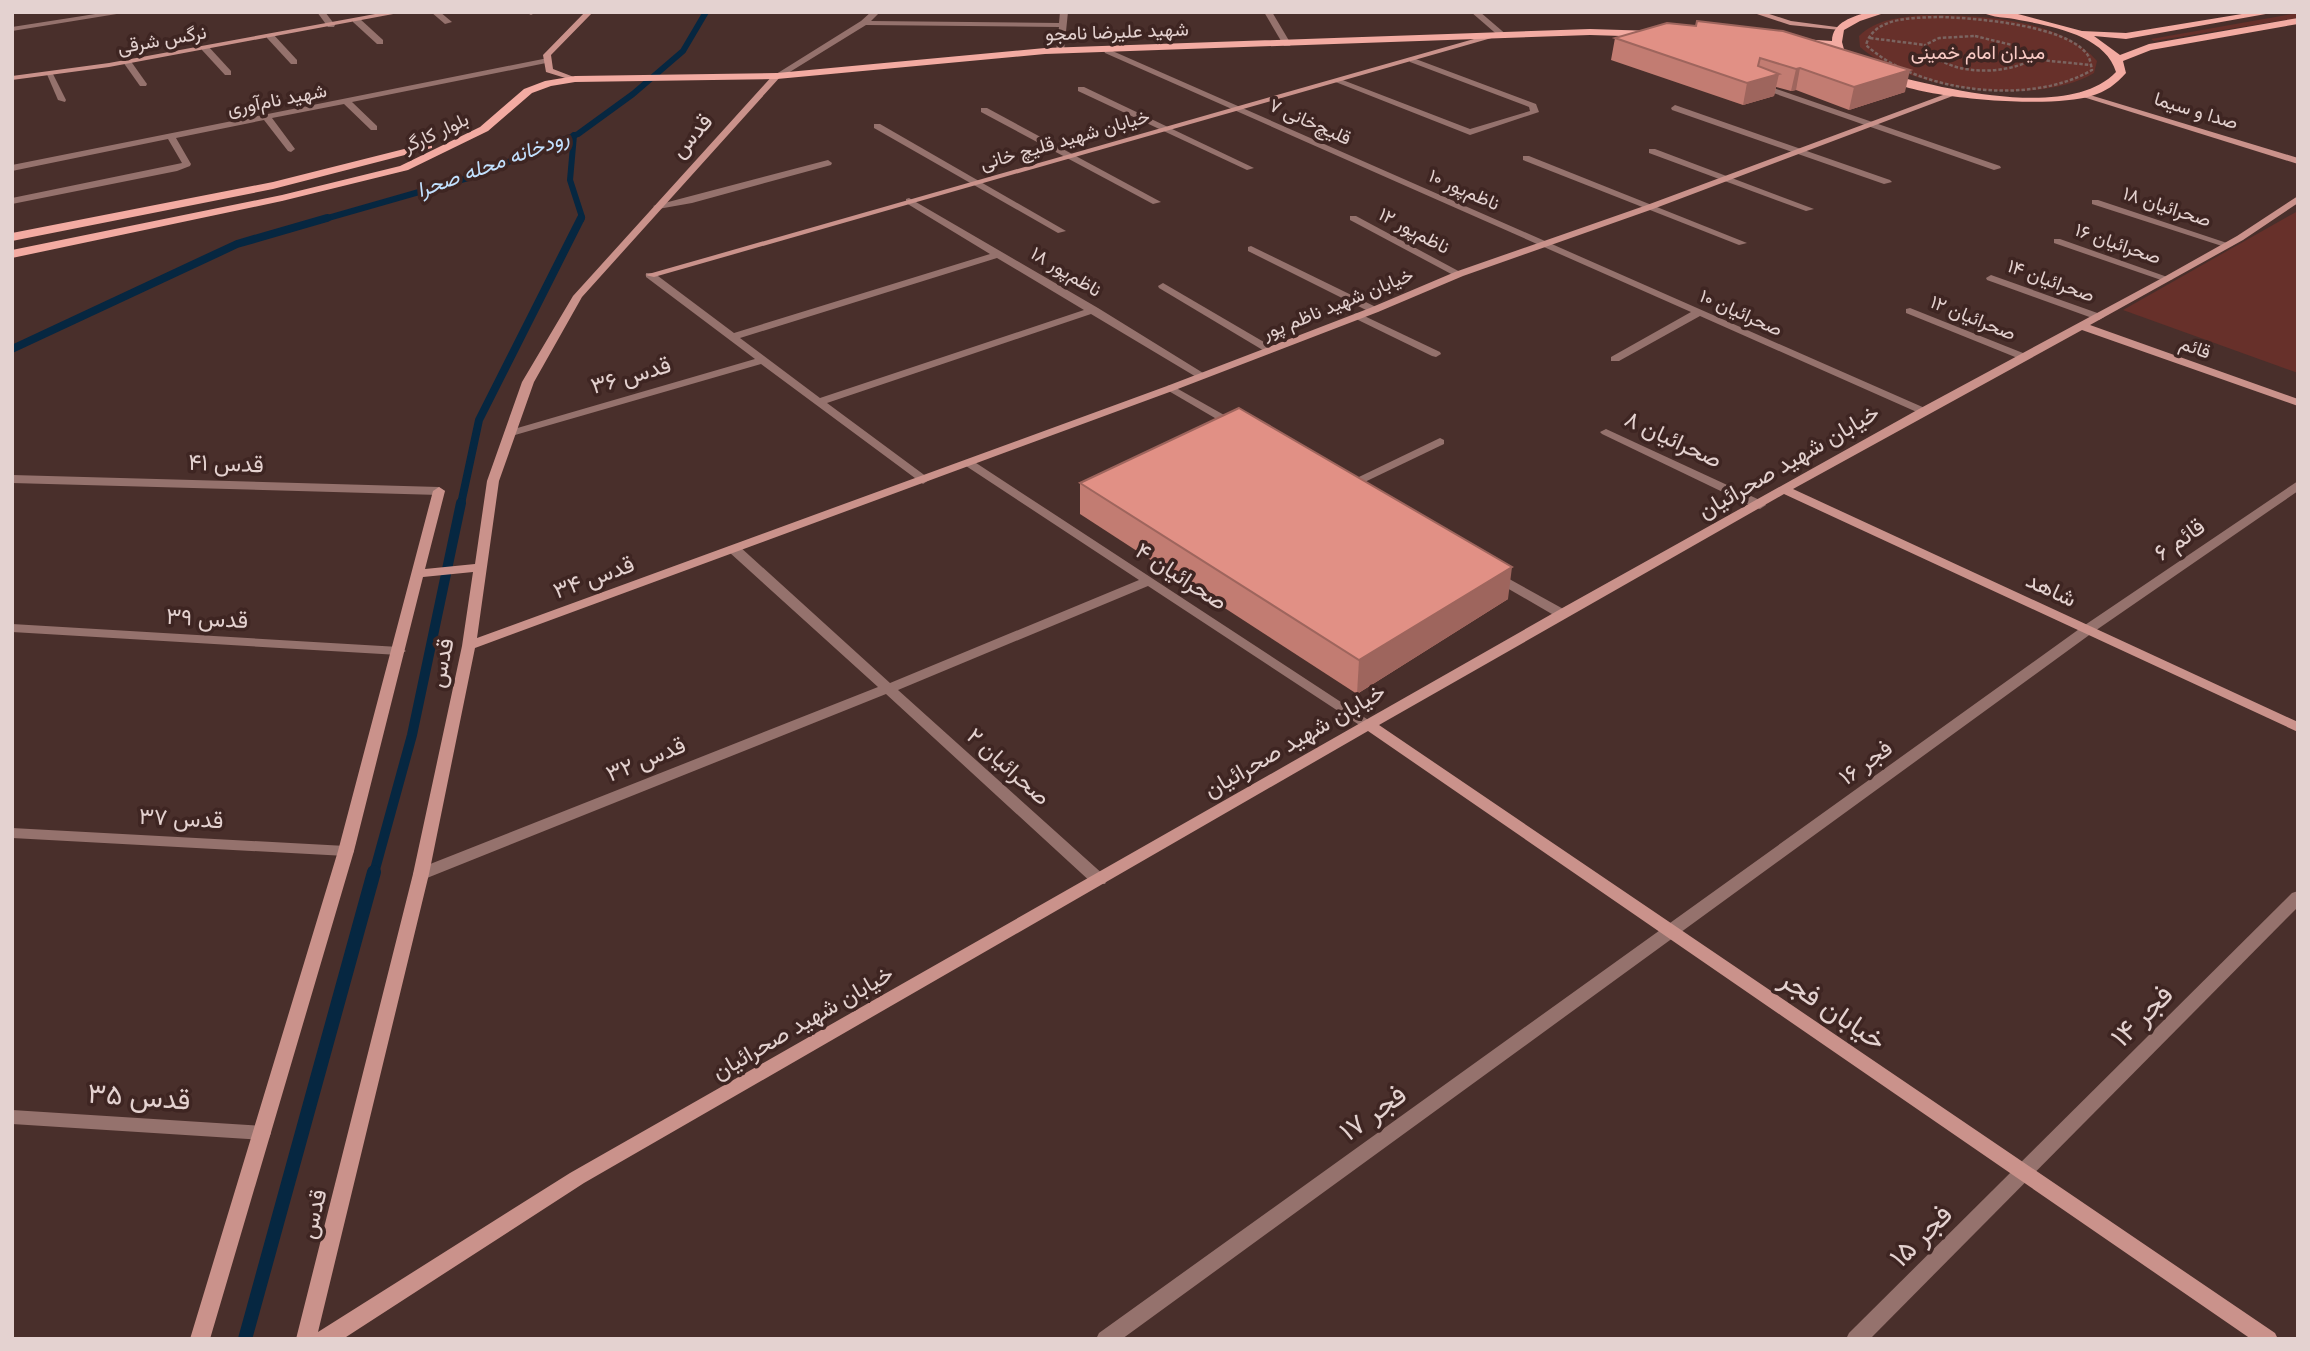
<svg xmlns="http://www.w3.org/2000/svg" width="2310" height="1351" font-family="'Varela Round',Vazirmatn,sans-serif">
<rect width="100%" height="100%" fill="#492f2b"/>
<g fill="#67302a">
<path d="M2298 13V18L2154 41 2151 39Z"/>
<path d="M1921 15C1975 15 2059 17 2097 61L2094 73C2037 107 1909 91 1860 47L1859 36C1877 19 1898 18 1921 15Z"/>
<path d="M2298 211V373L2123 310 2287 217Z"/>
</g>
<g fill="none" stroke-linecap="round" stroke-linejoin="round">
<g stroke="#062741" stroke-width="6">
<path d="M574 135 570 180 582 217 581 220"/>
<path d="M321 220 468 178 578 134 633 94 683 51 706 12"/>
</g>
<g stroke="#062741" stroke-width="8">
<path d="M12 349 237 244 327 218"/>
<path d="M461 504 479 420 581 218"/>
</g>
<path stroke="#062741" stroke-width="10" d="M374 873 412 735 461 503"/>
<path stroke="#062741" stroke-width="14" d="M245 1339 374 872"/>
<g stroke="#7b6460" stroke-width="2.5" stroke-dasharray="3.5 2" stroke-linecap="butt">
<path d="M1940 17C1975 18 2065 25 2087 54 2090 58 2091 65 2092 70 2031 106 1918 93 1866 45 1874 16 1915 18 1940 17Z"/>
<path d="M1975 36 2016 46 2031 60C2003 76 1942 76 1925 45L1939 38Z"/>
<path d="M1870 38 1925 45"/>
<path d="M2030 59 2091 65"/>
</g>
<g fill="#95726d" fill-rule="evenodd">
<path d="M108 12H129L12 31V27Z"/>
<path d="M317 12H325L335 25 334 27H328Z"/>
<path d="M431 12H440L452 22 445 24Z"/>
<path d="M525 12H534L535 13 531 15Z"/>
<path d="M871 12H880L871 21 1059 23 1060 12H1068L1064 51 1060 53 1056 51 1059 27 866 25 780 78 773 76 861 21Z"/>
<path d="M1264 12H1272L1291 44 1290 46H1284Z"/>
<path d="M1471 12H1480L1508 36 1501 38Z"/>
<path d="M353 18H359L383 40V44H377L353 22Z"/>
<path d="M267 34H273L297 60V64H291L267 38Z"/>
<path d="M202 46H208L231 71V75H225L202 50Z"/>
<path d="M1108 49 1927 409 1929 411 1923 414 1919 413 1700 316 1619 361H1611V357L1691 312 1105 53 1104 51Z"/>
<path d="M548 58H551V62L352 102 377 126V130H371L344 104 272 118 295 149 291 152 288 151 264 120 176 138 191 164 190 166 177 171 12 204V198L182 163 168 139 12 171V165Z"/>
<path d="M1413 58 1536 104 1539 112 1470 135 1333 81 1340 79 1470 129 1530 111 1529 107 1410 62 1409 60Z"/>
<path d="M124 60H130L147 84 146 86H140L123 62Z"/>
<path d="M46 72 53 74 66 100 65 102 58 100Z"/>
<path d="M1759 83 2000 166 2001 168 1994 170 1756 87V83Z"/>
<path d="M1078 87H1084L1254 168 1247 170 1078 91Z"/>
<path d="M1675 105 1890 180 1892 182 1884 184 1672 110 1671 108Z"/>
<path d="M981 108H987L1161 202 1153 204 981 112Z"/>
<path d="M874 124H880L1066 231 1058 233 874 128Z"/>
<path d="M1649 149H1655L1814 209 1806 211 1649 153Z"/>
<path d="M1523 156H1529L1747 243 1739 245 1523 160Z"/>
<path d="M828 160 832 163 831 165 692 203 658 209 653 206Z"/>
<path d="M909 198 1098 308 1208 376 1202 379 1198 378 1091 314 827 403 927 477 929 480 923 484 761 364 515 435 511 436 505 433 507 431 755 359 646 277V273H654L734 333 990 254 906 203V199ZM997 258 1084 310 820 398 740 338Z"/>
<path d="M2092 200H2098L2233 245 2225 247 2092 204Z"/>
<path d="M1350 216H1356L1464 274 1455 276 1350 220Z"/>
<path d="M2054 239H2060L2173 279 2164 281 2054 243Z"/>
<path d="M1251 246 1378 308 1379 310 1378 312H1370L1248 251V247Z"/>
<path d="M1991 275 2103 315 2104 317 2099 320 2095 319 1987 280 1986 278Z"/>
<path d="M1163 283 1274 348 1275 350 1270 353 1266 352 1159 288 1158 286Z"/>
<path d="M1910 308 2028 355 2029 357 2024 360 2020 359 1906 313V309Z"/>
<path d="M1358 313 1440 352 1441 354 1436 357 1432 356 1354 318V314Z"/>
<path d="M1171 385 1240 424 1242 426 1236 429 1232 428 1167 390V386Z"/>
<path d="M1606 429 1764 502 1766 505 1760 509 1756 508 1602 434 1600 432Z"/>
<path d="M1440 438 1444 440V444L1348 490 1344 491 1338 487Z"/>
<path d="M970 459 1376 725 1369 730 1364 728 1148 586 898 690 1105 876 1107 880 1105 884H1093L886 694 427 878H415L413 874 415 870 878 687 729 552 728 549 729 546H739L890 683 1139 580 966 466 964 463Z"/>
<path d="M12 475 439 487 445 491 439 495 12 483Z"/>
<path d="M2298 481V491L2092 633 1122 1339H1096L1099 1333 2082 627Z"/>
<path d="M1493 570 1567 611 1569 614 1562 618 1557 617 1488 577 1487 574 1488 571Z"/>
<path d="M12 624 399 647 406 651 399 655 12 632Z"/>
<path d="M12 828 346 846 352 847 354 851 352 855 346 856 12 838Z"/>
<path d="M2298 891V907L1870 1339H1846L1849 1333 2292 893Z"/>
<path d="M12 1110 262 1126 269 1128 271 1133 269 1138 262 1140 12 1124Z"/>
</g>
<g fill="#ca928b" fill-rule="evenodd">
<path d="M386 12H404L109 67 12 80V76L109 63Z"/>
<path d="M585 12H593L551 55 553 69 579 79 575 81 546 72 543 55Z"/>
<path d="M1751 12H1763L1791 21 1844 28 1840 30 1790 25Z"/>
<path d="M1488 35 1495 37 654 277 645 275Z"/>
<path d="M774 74 781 76 582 297 534 382 499 481 477 638 1167 386 1370 308 1455 272 1647 205 1951 92 1958 94 1653 209 1463 276 1378 312 1175 390 475 648 429 874 318 1332 570 1173 1557 611 1919 409 2164 277 2237 236 2298 196V203L2243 240 2090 325 2298 399V406L2082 330 1793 489 2298 722V732L1784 494 1379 725 2275 1333 2278 1339H2251L1368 731 584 1183 343 1339H296L413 874 462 646 473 572 423 577 354 851 210 1339H190L338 851 433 491 439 487 445 491 425 569 475 564 487 481 522 382 573 296Z"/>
<path d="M2080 92 2298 158V164L2080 96Z"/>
</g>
<g fill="#f3aba2" fill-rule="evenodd">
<path d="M1869 12H1887L1860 21 1844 30 1842 42 1845 53H1839L1835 47 1801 45 1796 42 1801 39 1832 41C1832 22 1854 16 1869 12Z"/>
<path d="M1982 12 2018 14 2082 31 2126 33 2254 12H2277L2126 39 2094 36 2120 55 2149 44 2298 18V24L2151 50 2123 61 2126 73C2116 84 2106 92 2091 96 2051 109 1912 99 1879 76L1884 73C1942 88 2069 121 2116 72 2106 36 2052 26 2019 20 2007 17 1992 18 1982 12Z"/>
<path d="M1590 29 1654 31 1659 34 1654 37 1590 35 1045 54 777 79 575 82 551 86 532 93 488 131 408 170 282 201 12 258V250L282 195 400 166 480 127 524 89 545 81 575 76 777 73 1045 48Z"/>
<path d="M428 143 432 144V148L273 189 12 241V233L273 182Z"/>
</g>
</g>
<g fill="#c27c72">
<path d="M1667 23 1905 92 1849 110 1796 90 1791 91 1776 87 1774 96 1743 105 1611 60 1615 38Z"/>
<path d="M1080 483 1508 599 1357 694 1080 514Z"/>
</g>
<g fill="#9e655d">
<path d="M1800 68 1796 90 1791 91 1796 69Z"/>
<path d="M1910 70 1905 92 1849 110 1854 87Z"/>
<path d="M1779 74 1774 96 1743 105 1747 83Z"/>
<path d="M1512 567 1508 599 1357 694 1359 660Z"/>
</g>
<g fill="#e19085" stroke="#9e655d" stroke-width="2">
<path d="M1697 21 1783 31 1910 70 1854 87 1800 68 1796 69 1760 58 1758 66 1779 74 1747 83 1615 38 1667 23 1696 26Z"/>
<path d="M1239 408 1512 567 1359 660 1080 483Z"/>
</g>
<g text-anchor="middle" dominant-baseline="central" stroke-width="7" stroke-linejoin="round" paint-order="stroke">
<g font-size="19" fill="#e4d2d0" stroke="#3e2522">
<text transform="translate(1117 32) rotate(-2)">شهید علیرضا نامجو</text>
<text transform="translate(162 40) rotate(-10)">نرگس شرقی</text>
<text transform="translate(277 100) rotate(-11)">شهید نام‌آوری</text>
<text transform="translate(2196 111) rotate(17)">صدا و سیما</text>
<text transform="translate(1310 122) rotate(24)">قلیچ‌خانی ۷</text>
<text transform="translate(436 133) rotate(-25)">بلوار کارگر</text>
<text transform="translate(1065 140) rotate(-16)">خیابان شهید قلیچ خانی</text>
<text transform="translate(1464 190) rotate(24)">ناظم‌پور ۱۰</text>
<text transform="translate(2167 207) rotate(18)">صحرائیان ۱۸</text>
<text transform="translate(1414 231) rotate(28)">ناظم‌پور ۱۲</text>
<text transform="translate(2118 244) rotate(19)">صحرائیان ۱۶</text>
<text transform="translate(1066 272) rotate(31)">ناظم‌پور ۱۸</text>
<text transform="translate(2051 281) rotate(20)">صحرائیان ۱۴</text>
<text transform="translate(1338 304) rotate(-22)">خیابان شهید ناظم پور</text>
<text transform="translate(1741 313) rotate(24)">صحرائیان ۱۰</text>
<text transform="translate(1973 318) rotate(22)">صحرائیان ۱۲</text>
<text transform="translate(2195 348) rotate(20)">قائم</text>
</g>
<g font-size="19" fill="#f9cbc5" stroke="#3e2522">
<text x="1978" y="53">میدان امام خمینی</text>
</g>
<g font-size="21" font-style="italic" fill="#c2e1ff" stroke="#3e2522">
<text transform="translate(493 164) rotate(-20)">رودخانه محله صحرا</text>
</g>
<g font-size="23" fill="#e4d2d0" stroke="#3e2522">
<text transform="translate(692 136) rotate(-48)">قدس</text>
<text transform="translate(631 376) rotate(-16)">قدس ۳۶</text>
<text transform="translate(1673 440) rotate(25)">صحرائیان ۸</text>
<text transform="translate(1789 462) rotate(-30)">خیابان شهید صحرائیان</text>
<text transform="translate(226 464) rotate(2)">قدس ۴۱</text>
<text transform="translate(2180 540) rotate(-35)">قائم ۶</text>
<text transform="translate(1181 577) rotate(33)">صحرائیان ۴</text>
<text transform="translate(594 578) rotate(-20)">قدس ۳۴</text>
<text transform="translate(2051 590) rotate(25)">شاهد</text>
<text transform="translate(207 619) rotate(3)">قدس ۳۹</text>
<text transform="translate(442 663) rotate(-79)">قدس</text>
<text transform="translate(1295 741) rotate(-30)">خیابان شهید صحرائیان</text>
<text transform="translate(646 760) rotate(-22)">قدس ۳۲</text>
<text transform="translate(1866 763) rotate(-36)">فجر ۱۶</text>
<text transform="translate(1008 767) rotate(42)">صحرائیان ۲</text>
<text transform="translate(181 819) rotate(3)">قدس ۳۷</text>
<text transform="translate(803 1023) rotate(-30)">خیابان شهید صحرائیان</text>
<text transform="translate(314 1214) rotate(-76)">قدس</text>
</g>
<g font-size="28" fill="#e4d2d0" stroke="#3e2522">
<text transform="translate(1833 1010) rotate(34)">خیابان فجر</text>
<text transform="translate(2142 1016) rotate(-45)">فجر ۱۴</text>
<text transform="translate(139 1097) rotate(4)">قدس ۳۵</text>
<text transform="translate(1373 1113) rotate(-36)">فجر ۱۷</text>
<text transform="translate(1921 1236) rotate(-45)">فجر ۱۵</text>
</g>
</g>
<rect width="2310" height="1351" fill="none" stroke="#e4d2d0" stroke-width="28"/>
</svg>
